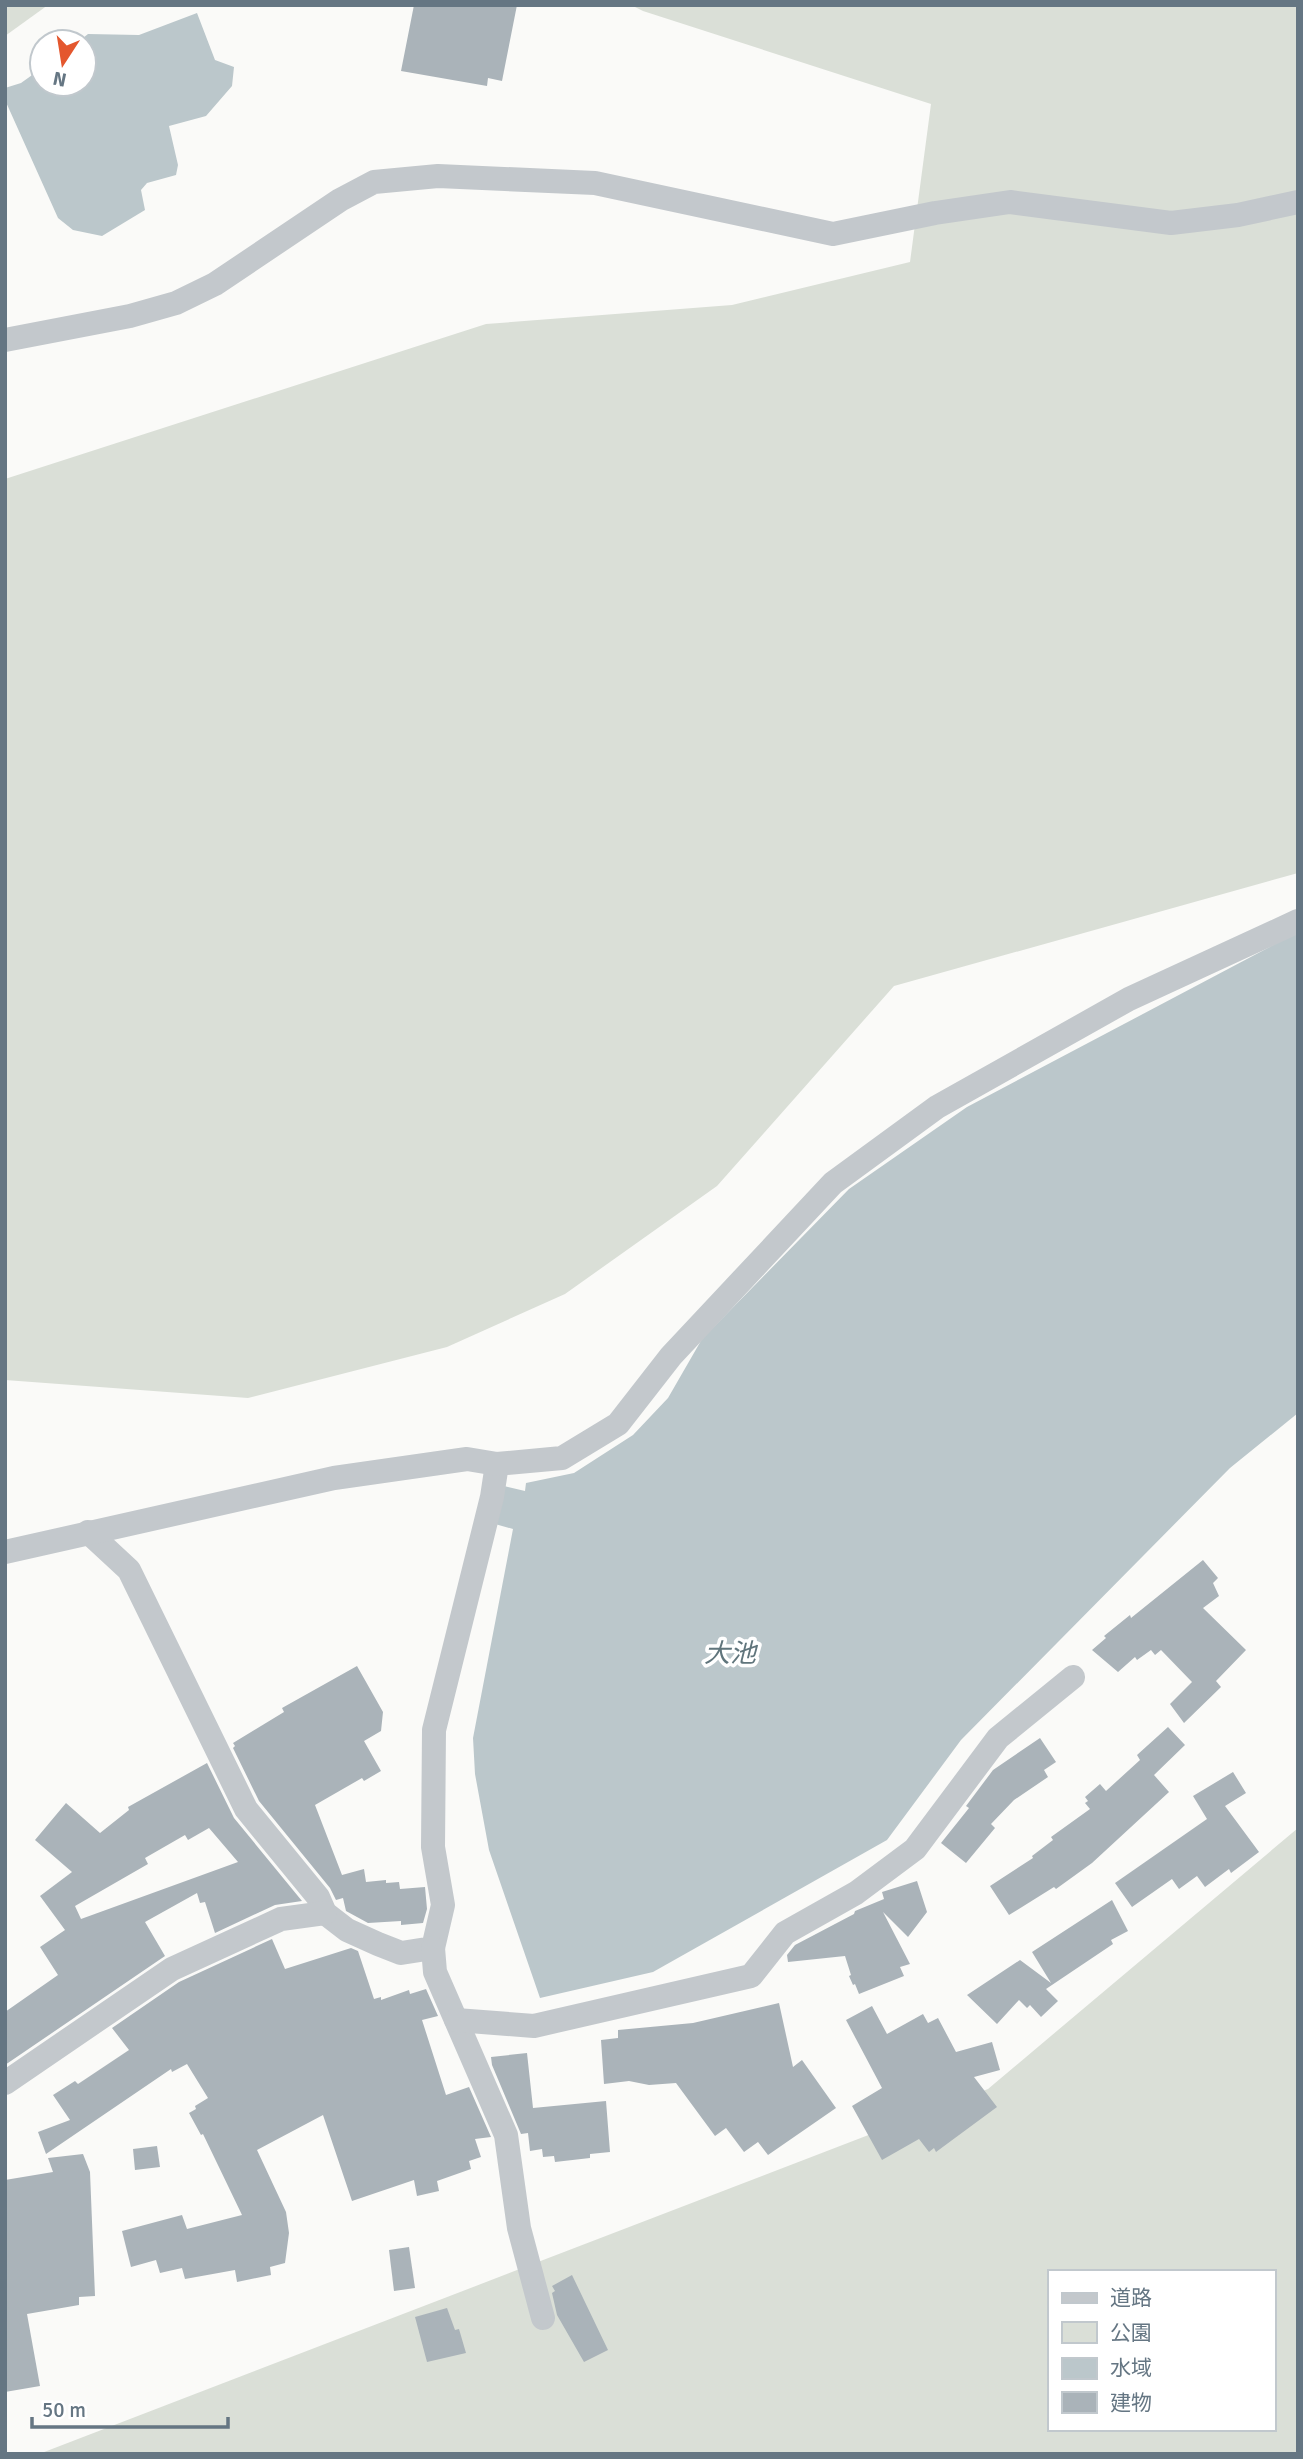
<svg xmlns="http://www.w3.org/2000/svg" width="1303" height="2459" font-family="Signika,'Noto Sans JP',sans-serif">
<rect width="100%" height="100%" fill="#fafaf8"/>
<g fill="#dadfd7" fill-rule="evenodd">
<path d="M5 5H48L5 36Z"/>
<path d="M631 5H1298V873L894 986 717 1186 565 1294 447 1347 248 1398 5 1380V479L486 324 732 305 910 262 931 104 643 11Z"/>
<path d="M1298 1828V2454H39L988 2089ZM1049 2272H1273V2429H1049Z"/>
</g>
<g fill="#bbc7cb">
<path d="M197 13 215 60 234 67 232 86 206 116 169 126 178 165 176 175 147 183 141 190 145 210 102 236 73 230 58 218 5 100V88L21 83 42 68V84H84V42H78L88 34 139 35Z"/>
<path d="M1298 932V1413L1230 1468 961 1740 887 1840 653 1972 540 1998 489 1850 475 1774 473 1738 513 1529 495 1524 504 1486 525 1491 526 1483 574 1473 633 1435 668 1398 702 1339 849 1189 967 1107Z"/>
</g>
<g fill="#aab3b9" fill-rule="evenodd">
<path d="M414 5H517L502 81 488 78 487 86 401 71Z"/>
<path d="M1203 1560 1218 1578 1213 1583 1219 1596 1203 1608 1246 1650 1216 1681 1221 1687 1184 1723 1170 1704 1192 1682 1161 1650 1155 1655 1151 1650 1137 1660 1135 1657 1118 1672 1092 1650 1106 1638 1104 1636 1130 1615 1131 1618Z"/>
<path d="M357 1666 383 1712 381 1731 364 1741 381 1771 364 1781 362 1778 315 1805 342 1875 364 1869 366 1882 386 1880V1883L399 1882 400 1889 425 1887 427 1909 423 1923 401 1925V1921L368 1923 346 1911 343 1898 336 1900 330 1888 259 1801 233 1748 235 1746 233 1743 284 1712 282 1708Z"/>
<path d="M1168 1727 1185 1745 1154 1775 1169 1792 1092 1863 1056 1889 1054 1887 1009 1915 990 1886 1033 1858 1032 1856 1053 1840 1051 1837 1090 1809 1085 1803 1088 1801 1085 1797 1100 1784 1106 1791 1140 1760 1137 1755Z"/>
<path d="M1040 1738 1056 1762 1044 1770 1048 1777 1014 1800 991 1824 995 1828 966 1863 941 1843 969 1808 966 1806 993 1770Z"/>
<path d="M207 1763 234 1818 302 1901 275 1905 215 1933 205 1902 200 1903 197 1893 145 1922 165 1956 5 2065V2012L58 1975 40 1947 65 1930 40 1896 72 1872 35 1840 66 1803 100 1833 129 1810 128 1807ZM209 1828 238 1862 81 1919 75 1906 148 1864 145 1858 185 1835 188 1840Z"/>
<path d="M1233 1772 1246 1793 1225 1806 1259 1852 1231 1873 1229 1869 1205 1887 1197 1876 1179 1889 1172 1879 1132 1907 1115 1883 1207 1819 1193 1796Z"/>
<path d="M917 1881 927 1912 908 1937 883 1912 910 1964 900 1967 904 1976 859 1994 855 1984 853 1985 849 1976 851 1975 845 1956 788 1962 787 1955 795 1945 854 1914 855 1911 884 1899 882 1892Z"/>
<path d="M1112 1900 1128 1931 1111 1940 1113 1944 1046 1989 1058 2001 1041 2017 1030 2005 1027 2008 1019 2000 997 2024 967 1995 1020 1960 1051 1983 1032 1952Z"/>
<path d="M272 1939 285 1969 351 1948 358 1951 374 1999 381 1997V2000L409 1990 410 1994 426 1989 438 2016 422 2020 446 2095 469 2087 491 2137 475 2139 481 2157 469 2161 471 2169 437 2181 439 2191 417 2196 414 2180 352 2201 323 2115 257 2150 286 2212 289 2233 285 2263 270 2267 271 2275 237 2282 235 2270 185 2279 182 2268 160 2273 156 2260 131 2267 122 2231 182 2215 187 2229 242 2215 203 2134 201 2135 189 2113 196 2109 195 2106 208 2098 187 2064 172 2072 171 2069 46 2154 38 2132 70 2120 53 2095 75 2081 78 2084 129 2050 112 2028 179 1982Z"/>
<path d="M779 2003 793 2067 802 2060 836 2108 768 2155 758 2142 744 2152 726 2128 715 2136 676 2083 649 2085 629 2081 604 2084 601 2040 618 2038V2030L693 2023Z"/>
<path d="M872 2006 887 2034 923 2014 928 2023 938 2018 956 2052 992 2042 1000 2070 974 2077 997 2107 936 2152 934 2148 929 2152 919 2139 882 2160 852 2106 882 2088 846 2020Z"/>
<path d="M527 2053 533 2108 606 2101 610 2152 590 2154V2158L555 2162 554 2156 543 2157 542 2149 530 2151 528 2133 521 2134 492 2065 491 2057Z"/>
<path d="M157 2146 160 2167 135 2170 133 2149Z"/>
<path d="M83 2154 90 2172 95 2296 79 2297V2305L27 2314 40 2386 5 2392V2180L53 2172 48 2158Z"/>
<path d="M409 2247 415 2288 394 2291 389 2250Z"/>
<path d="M572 2275 608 2350 584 2362 557 2315 552 2293 555 2291 552 2286Z"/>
<path d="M447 2308 455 2330 459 2329 466 2353 427 2362 415 2317Z"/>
</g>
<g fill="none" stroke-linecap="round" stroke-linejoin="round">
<g stroke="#c3c8cc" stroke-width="24">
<path d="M5 340 130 316 176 303 215 284 340 200 374 182 438 176 595 183 833 234 935 213 1010 202 1171 223 1238 215 1298 202"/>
<path d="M88 1532 129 1570 246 1809 318 1897 325 1913 347 1930 378 1944 401 1953 433 1948 443 1905 433 1847 434 1730 492 1497 497 1464"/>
<path d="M5 1552 334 1478 467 1459 497 1464 562 1458 618 1424 671 1356 833 1183 937 1107 1129 999 1298 921"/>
<path d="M433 1948 435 1972 506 2135 519 2228 543 2318"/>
<path d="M456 2020 534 2026 751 1976 785 1933 856 1893 915 1849 998 1738 1073 1677"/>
<path d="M5 2083 172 1969 281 1919 325 1913"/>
</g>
</g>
<g text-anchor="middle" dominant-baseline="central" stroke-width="7" stroke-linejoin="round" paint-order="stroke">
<g font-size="26" font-style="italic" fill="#60757c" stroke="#fff">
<text x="730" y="1654">大池</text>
</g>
</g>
<rect width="1303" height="2459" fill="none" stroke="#657683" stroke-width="14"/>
<rect x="1048" y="2270" width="228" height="161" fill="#ffffff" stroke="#c1c8cd" stroke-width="2"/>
<rect x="1062" y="2293" width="35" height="10" fill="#c3c8cc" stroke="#c1c8cd" stroke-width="2"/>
<text x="1110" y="2305" font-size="21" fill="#657683">道路</text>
<rect x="1062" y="2322" width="35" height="21" fill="#dadfd7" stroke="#c1c8cd" stroke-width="2"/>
<text x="1110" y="2340" font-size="21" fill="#657683">公園</text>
<rect x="1062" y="2358" width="35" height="21" fill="#bbc7cb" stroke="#c1c8cd" stroke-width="2"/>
<text x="1110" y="2375" font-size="21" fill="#657683">水域</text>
<rect x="1062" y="2392" width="35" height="21" fill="#aab3b9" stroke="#c1c8cd" stroke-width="2"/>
<text x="1110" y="2410" font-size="21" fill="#657683">建物</text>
<g transform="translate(63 63) rotate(192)"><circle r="33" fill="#ffffff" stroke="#c1c8cd" stroke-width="2"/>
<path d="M0-5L12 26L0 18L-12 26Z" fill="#e4572e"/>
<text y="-10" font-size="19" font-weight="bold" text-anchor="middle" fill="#657683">N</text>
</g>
<path d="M32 2417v10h196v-10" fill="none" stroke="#657683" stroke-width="3.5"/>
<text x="42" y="2417" font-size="21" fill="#657683" stroke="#ffffff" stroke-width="5" paint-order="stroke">50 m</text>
</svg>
